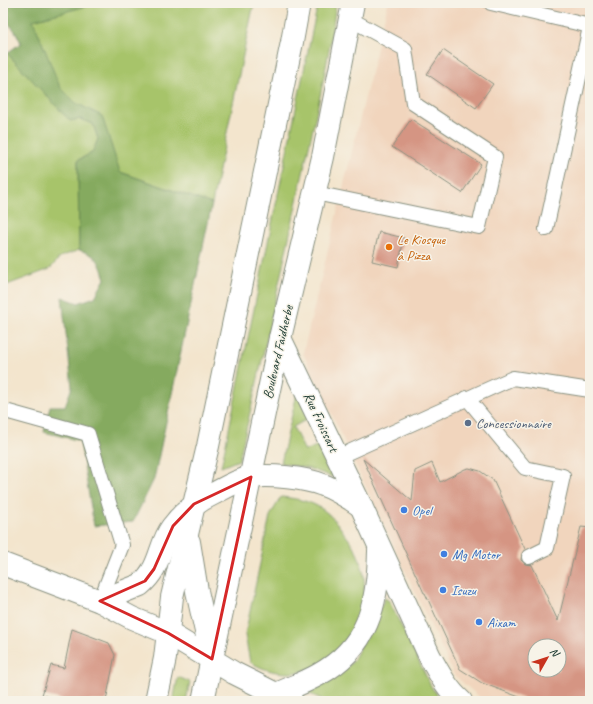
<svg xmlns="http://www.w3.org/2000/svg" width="593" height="704" font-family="Caveat,sans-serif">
<rect width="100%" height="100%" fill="#f7f3e8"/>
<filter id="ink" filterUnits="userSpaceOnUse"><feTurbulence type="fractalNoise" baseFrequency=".025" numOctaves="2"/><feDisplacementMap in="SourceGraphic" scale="8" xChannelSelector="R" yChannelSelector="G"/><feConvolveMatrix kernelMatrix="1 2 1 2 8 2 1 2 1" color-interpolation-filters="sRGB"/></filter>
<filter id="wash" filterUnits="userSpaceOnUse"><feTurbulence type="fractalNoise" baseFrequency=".012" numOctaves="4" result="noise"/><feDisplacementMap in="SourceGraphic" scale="16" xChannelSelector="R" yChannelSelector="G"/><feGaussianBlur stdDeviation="0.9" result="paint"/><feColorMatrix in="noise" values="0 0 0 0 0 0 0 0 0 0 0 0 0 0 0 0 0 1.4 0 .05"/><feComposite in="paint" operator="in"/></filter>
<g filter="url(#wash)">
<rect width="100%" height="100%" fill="#f3e5cd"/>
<path fill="#f1d5bd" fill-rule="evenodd" d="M388 3H590V701H484L454 675 303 353ZM535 646H559V670H535Z"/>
<g fill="#a7c46b" stroke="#638050">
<path d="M3 3H254L212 204 100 165 102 140 96 121 72 116Z"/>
<path d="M318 3H336C329 63 314 123 301 182 281 275 261 367 239 460L221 467Z"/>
<path d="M7 53 70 120 80 119 93 124 98 139 92 153 78 160 79 250 60 257 50 269 4 286 6 292H3V57Z"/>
<path d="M297 393 309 418 293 427 305 451 321 444 335 475 333 477 310 469 281 463Z"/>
<path d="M281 497C312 500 327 507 344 533 354 545 362 560 364 577 366 596 360 621 348 637 344 644 329 658 322 663 317 667 306 670 300 672 282 675 265 671 250 662L245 635 270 516Z"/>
<path d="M385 598 389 601 432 688 442 701H326L310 694 308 693 309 690C326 682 341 675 353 661Z"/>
<path d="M178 677 190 682 186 701H173Z"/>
</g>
<path fill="#85aa5f" stroke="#52744a" d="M3 3H99L33 20 60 87 76 103 102 116 120 172 212 204 154 479 133 522 94 526 80 441 44 432 50 406H65L72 387 62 297 78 303 95 297 105 279C99 260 98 256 79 250L78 160 92 153 98 139 93 124 80 119 70 121 7 53 21 43C17 34 13 25 3 21Z"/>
<g id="blocks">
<g fill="#d59583" fill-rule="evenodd">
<path d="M443 50 493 84 476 108 427 74Z"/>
<path d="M411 119 481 164 462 193 392 147Z"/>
<path d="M379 232 404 238 398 267 372 261Z"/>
<path d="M363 459 412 501 415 471 432 463 440 482 465 469 469 468 480 471 493 480 525 549 522 553 521 560 525 564 532 565 558 621 581 527 590 528V701H530L482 683 460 669 425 593H424ZM535 646H559V670H535Z"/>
<path d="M72 629 109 643 115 655 106 701H66L42 695 51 665 64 668Z"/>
</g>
</g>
</g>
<g filter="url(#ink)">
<use href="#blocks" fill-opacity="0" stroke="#899180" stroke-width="1"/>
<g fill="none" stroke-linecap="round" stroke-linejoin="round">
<g stroke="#899180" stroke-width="16">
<g id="lane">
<path d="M491 3 590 26"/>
<path d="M315 193 479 227 495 157 413 103 405 49 350 19"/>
<path d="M546 229 590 27"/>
<path d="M467 398 525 468 563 476 547 548 529 557"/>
<path d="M9 412 88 434 122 545 100 601"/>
<path d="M338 457 513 378 590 390"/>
</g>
</g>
<g stroke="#899180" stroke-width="24">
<g id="street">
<path d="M280 338 361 506 430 657C439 673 447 689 461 701"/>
<path d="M189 542 197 591 211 654"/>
<path d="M3 564 100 601 132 618 168 633 234 673 276 694 292 701"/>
<path d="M100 601 140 585C162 567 158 546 172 527 183 512 198 501 215 493 226 487 238 480 251 477 269 474 306 478 323 485 337 490 349 498 361 506"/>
<path d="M268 698C284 690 302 684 318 675 368 648 378 604 379 551"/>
<path d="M156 701 165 658 172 597 208 446 292 42 299 3"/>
<path d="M203 701 280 338 323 157 353 3"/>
</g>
</g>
<use href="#lane" stroke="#fff" stroke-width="14"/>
<use href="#street" stroke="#fff" stroke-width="22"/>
</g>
</g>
<path fill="none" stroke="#d62828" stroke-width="3" stroke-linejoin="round" d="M251 477 212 659 168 633 100 601 145 581 154 569 173 526 194 504Z"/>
<circle fill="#e8710a" stroke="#f7f3e8" stroke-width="1.5" cx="389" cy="247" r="4"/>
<circle fill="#5c6f8a" stroke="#f7f3e8" stroke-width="1.5" cx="468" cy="423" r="4"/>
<g fill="#3f7fe0" stroke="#f7f3e8" stroke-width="1.5">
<circle cx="404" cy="510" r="4"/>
<circle cx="444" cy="554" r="4"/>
<circle cx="443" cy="590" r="4"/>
<circle cx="479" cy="622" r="4"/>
</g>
<g text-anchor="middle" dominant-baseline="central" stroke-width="3" stroke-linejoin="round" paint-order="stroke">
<g font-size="14" fill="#c56008" stroke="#f7f3e8" text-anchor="start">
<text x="397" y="239">Le Kiosque<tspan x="397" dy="16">à Pizza</tspan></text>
</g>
<g font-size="14" fill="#1f3d34" stroke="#f7f3e8">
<text transform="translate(278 352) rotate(-77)">Boulevard Faidherbe</text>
<text transform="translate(321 422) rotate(65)">Rue Froissart</text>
</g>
<g font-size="14" fill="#4e5e75" stroke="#f7f3e8" text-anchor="start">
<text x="476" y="423">Concessionnaire</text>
</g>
<g font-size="14" fill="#366cbe" stroke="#f7f3e8" text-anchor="start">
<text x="412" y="510">Opel</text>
<text x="452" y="554">Mg Motor</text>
<text x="451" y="590">Isuzu</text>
<text x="487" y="622">Aixam</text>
</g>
</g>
<rect width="593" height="704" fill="none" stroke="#f7f3e8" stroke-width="16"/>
<g transform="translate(547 658) rotate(51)"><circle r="19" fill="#f7f3e8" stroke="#a1aaa0"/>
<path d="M0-3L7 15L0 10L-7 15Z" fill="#c8321e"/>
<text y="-6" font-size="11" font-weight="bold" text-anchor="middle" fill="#1f3d34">N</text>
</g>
</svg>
